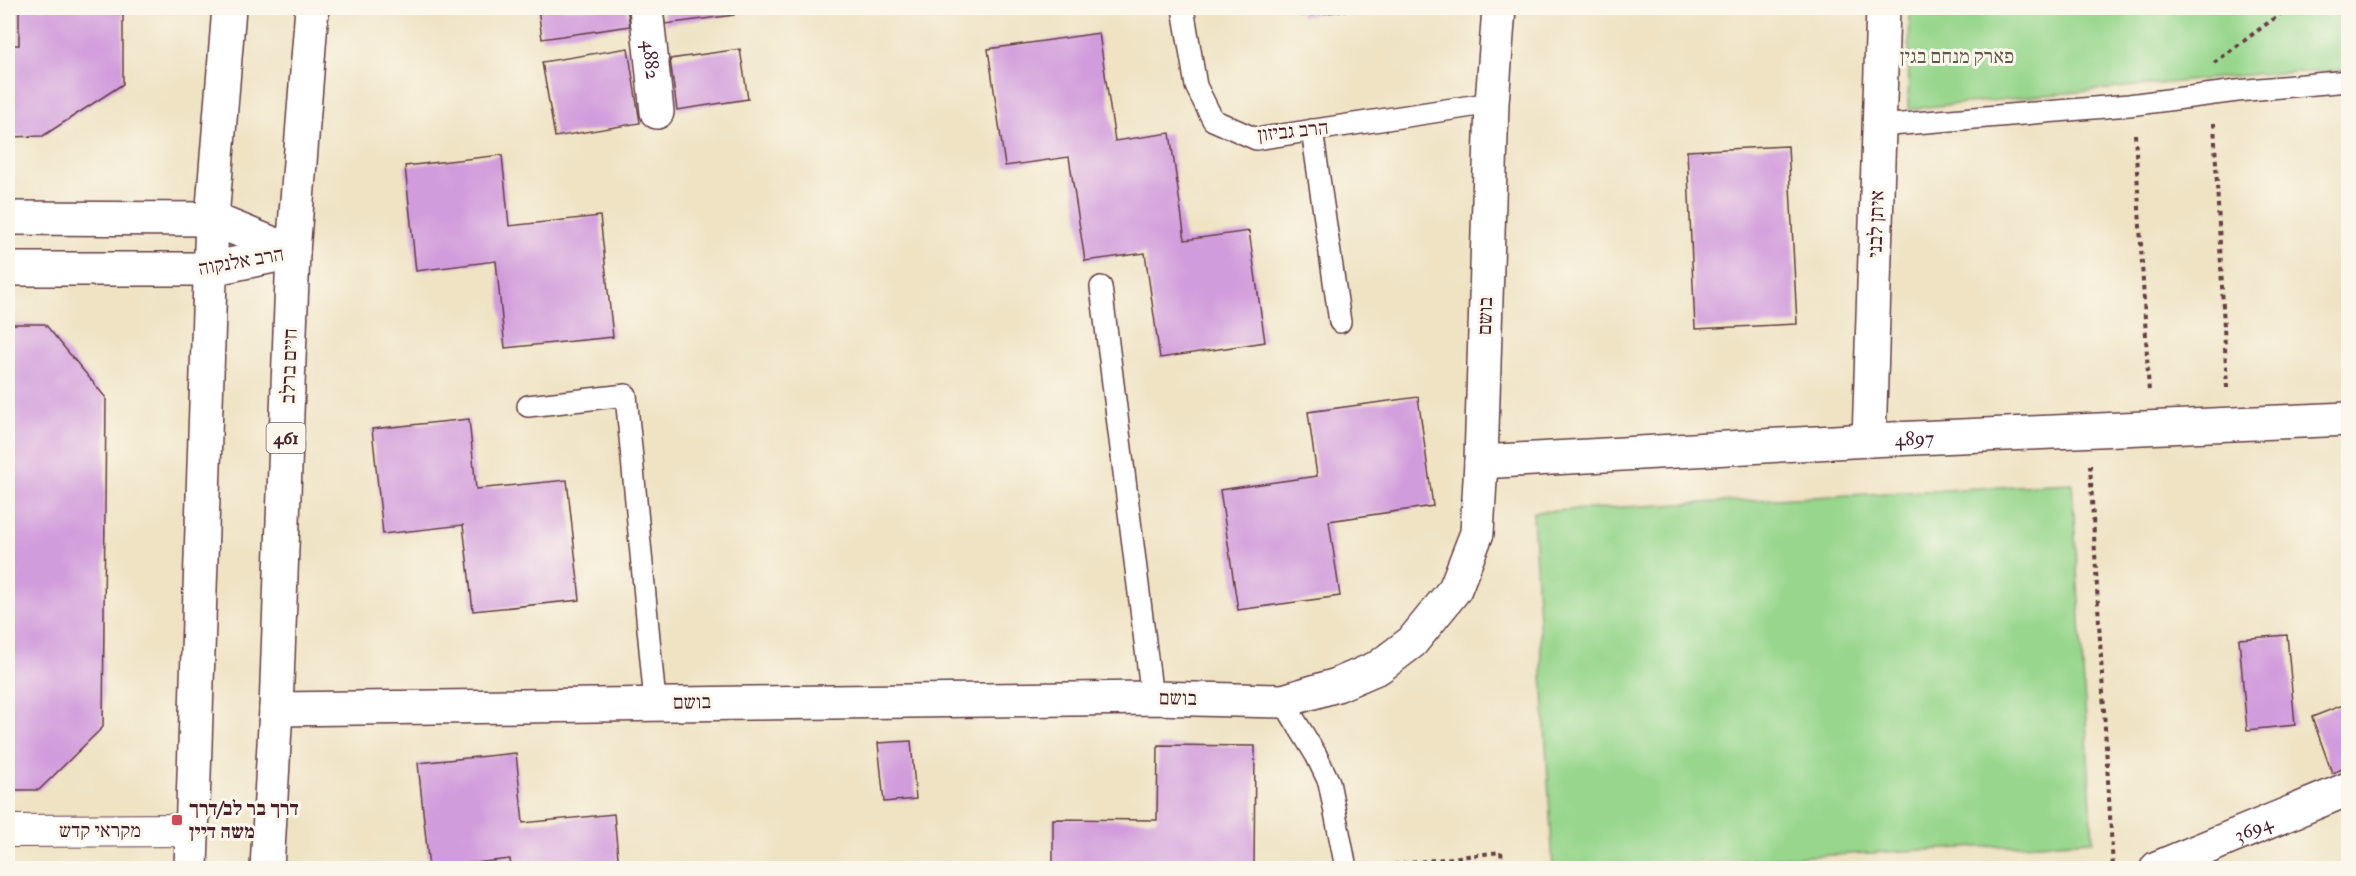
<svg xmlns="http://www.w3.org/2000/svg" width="2356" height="876" font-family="'IM FELL Double Pica','Frank Ruhl Libre',serif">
<rect width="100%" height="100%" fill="#fbf7ec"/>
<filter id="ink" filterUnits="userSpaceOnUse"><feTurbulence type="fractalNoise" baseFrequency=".0167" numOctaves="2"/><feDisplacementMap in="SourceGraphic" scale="12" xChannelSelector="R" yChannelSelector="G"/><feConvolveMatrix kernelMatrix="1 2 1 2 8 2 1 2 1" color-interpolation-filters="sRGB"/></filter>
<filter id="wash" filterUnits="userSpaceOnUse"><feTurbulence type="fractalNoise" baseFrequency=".008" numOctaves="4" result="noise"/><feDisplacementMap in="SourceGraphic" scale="24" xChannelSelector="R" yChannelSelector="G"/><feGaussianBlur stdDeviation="1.35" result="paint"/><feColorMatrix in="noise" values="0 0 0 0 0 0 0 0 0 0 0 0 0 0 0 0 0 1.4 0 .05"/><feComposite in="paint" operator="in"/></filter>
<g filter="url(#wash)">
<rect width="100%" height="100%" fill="#efe3c4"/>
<g fill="#97d68c" stroke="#707a5c" stroke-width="1.5">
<path d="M1910 8H2348V70L2257 74 1908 109Z"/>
<path d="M2072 483 2093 841 1590 868H1553L1533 512Z"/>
</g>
<g id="blocks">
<g fill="#d19cdb">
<path d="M19 8H123V84L43 136 8 137V45H19Z"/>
<path d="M538 8H627L630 26 542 39Z"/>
<path d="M663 8H733L734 15 665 24Z"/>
<path d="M1300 8H1358V9L1301 16Z"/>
<path d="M1099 33 1115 141 1170 133 1185 240 1249 231 1265 342 1160 358 1145 253 1085 261 1069 157 1005 166 988 49Z"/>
<path d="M628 48 640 123 555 137 542 62Z"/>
<path d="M740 49 748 99 677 110 670 59Z"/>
<path d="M1788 146 1797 324 1695 329 1687 151Z"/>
<path d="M502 155 509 226 600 216 613 337 505 348 496 261 416 271 405 166Z"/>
<path d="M8 324H45L106 398 103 727 39 790H8Z"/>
<path d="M1418 397 1433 506 1329 521 1340 596 1238 610 1220 490 1317 476 1308 412Z"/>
<path d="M469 419 476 489 567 480 580 600 473 611 463 525 383 534 372 429Z"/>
<path d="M2287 635 2295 725 2247 730 2239 639Z"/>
<path d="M2348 703V767L2332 773 2312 717Z"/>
<path d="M911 741 916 799 884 802 878 743Z"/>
<path d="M1158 745 1255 746 1254 867 1053 868V819L1157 820Z"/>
<path d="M516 753 523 823 614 814 619 868H511L510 859 429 868 418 763Z"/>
</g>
</g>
</g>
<g filter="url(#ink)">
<use href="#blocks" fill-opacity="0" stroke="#633c42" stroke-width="1.5"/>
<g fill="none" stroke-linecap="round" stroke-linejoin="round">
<g stroke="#633c42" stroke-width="24">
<g id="service">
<path d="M1183 8 1196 86 1213 120 1256 139 1492 103"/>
<path d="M1879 126 2129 105 2237 91 2348 81"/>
<path d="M1312 130 1340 322"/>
<path d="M1101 287 1152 698"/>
<path d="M528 406 626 395 655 702"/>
<path d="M1283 701 1316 755 1329 782 1346 868"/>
</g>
</g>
<g stroke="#633c42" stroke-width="34">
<path id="pedestrian" d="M8 831 192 830"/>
</g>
<g stroke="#633c42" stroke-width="36">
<g id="minor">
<path id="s1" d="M646 8 657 112"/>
<path d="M1869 440 1883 8"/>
<path id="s2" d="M1481 462 1869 440 2348 419"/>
<path d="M276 709 1152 698 1283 701 1337 685 1379 667 1412 642 1455 589 1477 533 1481 462 1492 103 1499 8"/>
<path id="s3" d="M2157 868 2348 789"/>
</g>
</g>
<g stroke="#633c42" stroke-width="36">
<g id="tertiary">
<path d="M8 218 212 219 293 252"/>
<path d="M8 269H210L293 252"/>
</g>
</g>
<g stroke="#633c42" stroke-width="36">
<g id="primary">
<path d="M191 868 212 219 229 8"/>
<path d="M267 868 276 709 293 252 312 8"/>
</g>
</g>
<g stroke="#633c42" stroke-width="4" stroke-dasharray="4.5 4.5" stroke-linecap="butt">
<path d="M2214 63 2288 8"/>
<path d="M2214 123 2227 388"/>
<path d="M2135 134 2149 393"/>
<path d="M2090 465 2113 868"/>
<path d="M1376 867 1501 852 1503 868"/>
</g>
<use href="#service" stroke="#fff" stroke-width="21"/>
<use href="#pedestrian" stroke="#fff" stroke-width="32"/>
<use href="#minor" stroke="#fff" stroke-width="33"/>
<use href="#tertiary" stroke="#fff" stroke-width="33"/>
<use href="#primary" stroke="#fff" stroke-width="33"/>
</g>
</g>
<rect fill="#d1495b" stroke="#fbf7ec" stroke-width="2" x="171" y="814" width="12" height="12" rx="3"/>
<g text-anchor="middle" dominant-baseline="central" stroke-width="6" stroke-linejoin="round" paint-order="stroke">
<rect fill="#fbf7ec" stroke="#7f6065" stroke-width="1.5" x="266.5" y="423" width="39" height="30" rx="4.5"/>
<g font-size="18" font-weight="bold" fill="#4a1f2b">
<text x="286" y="438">461</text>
</g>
<g font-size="20" fill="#615648" stroke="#fbf7ec">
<text x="1957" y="56">פארק מנחם בגין</text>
</g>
<g font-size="20" fill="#4a1f2b" stroke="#fbf7ec">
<text stroke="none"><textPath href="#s1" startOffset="52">4882</textPath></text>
<text transform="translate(1293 131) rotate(-6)">הרב גביזון</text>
<text transform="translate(1876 224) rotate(-88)">איתן לבני</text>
<text transform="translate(241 261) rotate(-10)">הרב אלנקוה</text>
<text transform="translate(1485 316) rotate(-88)">בושם</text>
<text transform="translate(289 366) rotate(-88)">חיים ברלב</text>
<text stroke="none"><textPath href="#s2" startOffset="434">4897</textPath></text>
<text transform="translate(1178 698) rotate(1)">בושם</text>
<text transform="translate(692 702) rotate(-1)">בושם</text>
<text stroke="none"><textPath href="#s3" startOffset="104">3694</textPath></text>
<text x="100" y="830">מקראי קדש</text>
</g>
<g font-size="20" font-weight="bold" fill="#4a1f2b" stroke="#fbf7ec" text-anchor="start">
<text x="189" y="808">דרך בר לב/דרך<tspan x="189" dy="23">משה דיין</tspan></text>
</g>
</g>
<rect width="2356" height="876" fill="none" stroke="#fbf7ec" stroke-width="30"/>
</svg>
